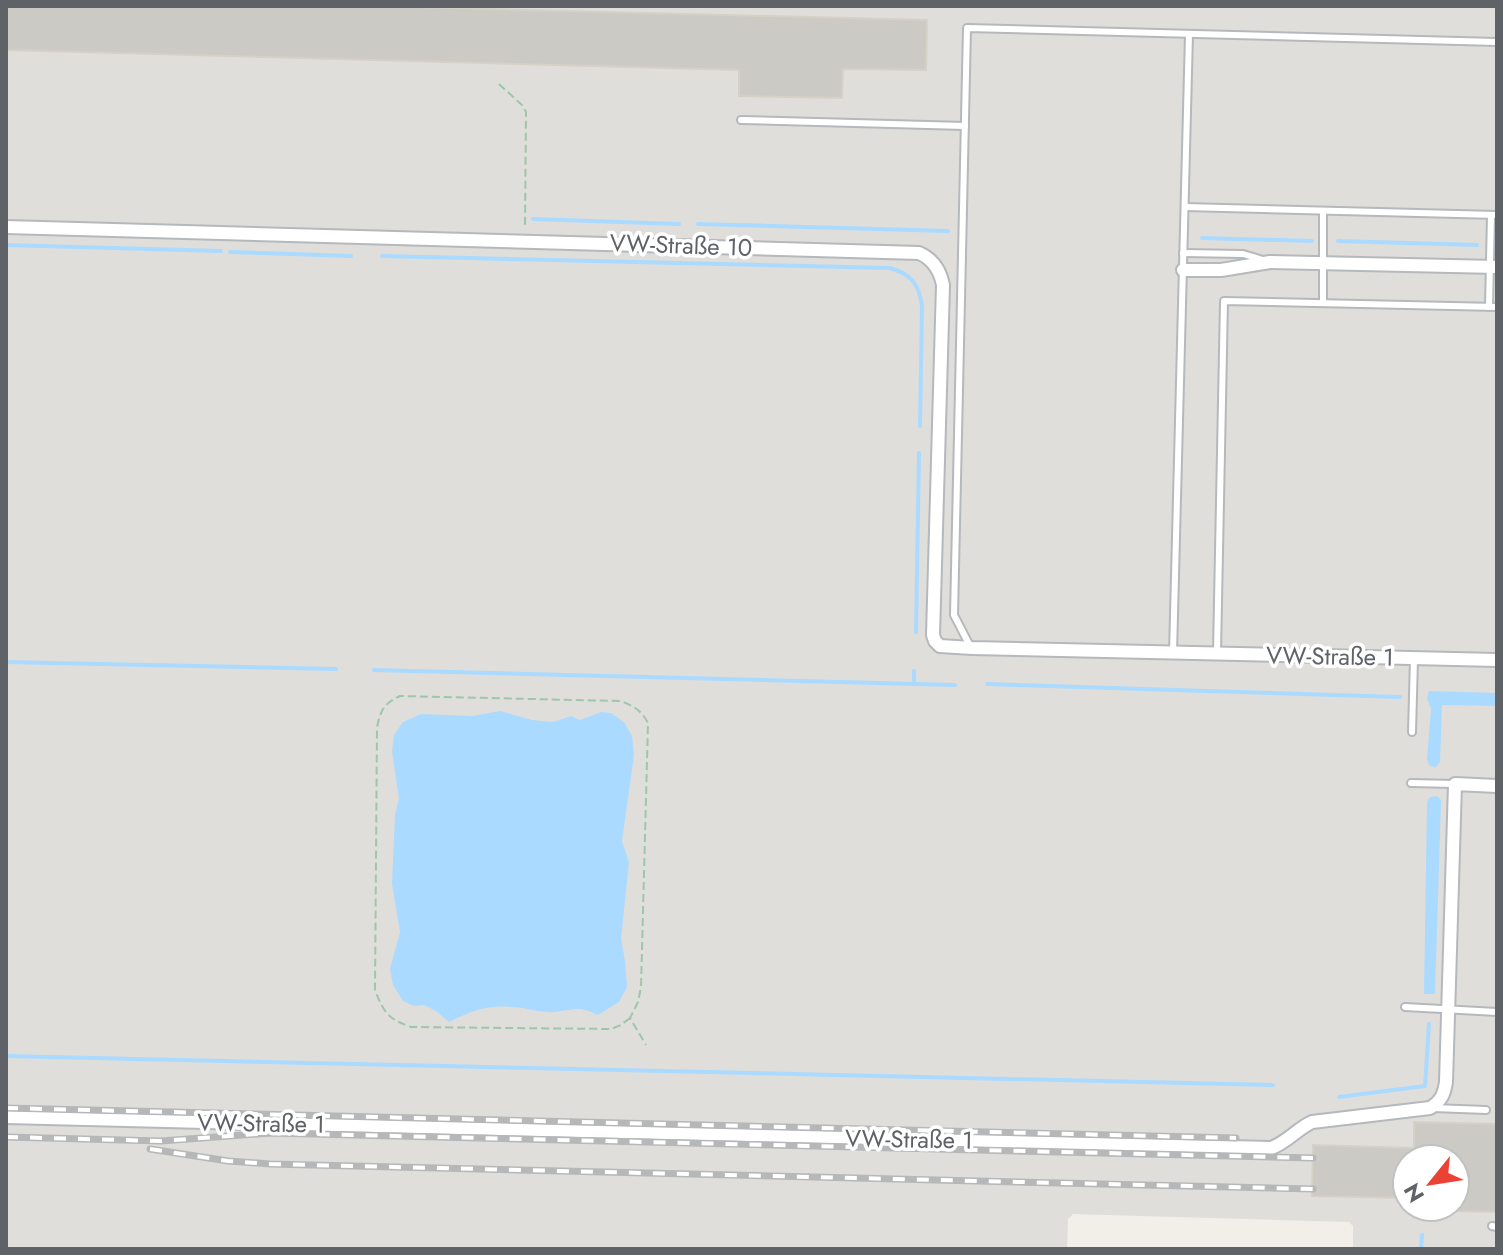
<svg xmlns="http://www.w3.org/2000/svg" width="1503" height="1255" font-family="Jost,sans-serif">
<rect width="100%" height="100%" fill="#f1efe8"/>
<path fill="#e0deda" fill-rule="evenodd" d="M6 6H1497V1249H1353V1226L1349 1222 1073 1214 1068 1219 1067 1249H6ZM1407 1159H1455V1207H1407Z"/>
<g fill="#aadaff">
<path d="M1429 691 1497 693V706L1442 705 1440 762 1435 768 1429 765 1427 759 1431 709 1427 698Z"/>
<path d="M500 711 532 720 553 722 571 716 580 720 601 712 611 713 624 722 632 736 634 755 622 841 629 862 621 939 625 961 627 987 619 1002 598 1015C577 1005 575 1010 555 1012 545 1013 533 1010 523 1008 490 1004 478 1008 449 1022L436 1011 424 1005 414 1006 403 1001 393 985 390 969 400 932 392 884 395 815 399 798 392 752 394 735 403 722 421 714 472 716Z"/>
<path d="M1437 796 1441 800 1435 994H1424L1427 802 1430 797Z"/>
</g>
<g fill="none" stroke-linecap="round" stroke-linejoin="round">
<g stroke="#aadaff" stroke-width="4">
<path d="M533 219 679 224"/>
<path d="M698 224 948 231"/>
<path d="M1202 238 1312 241"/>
<path d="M1338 241 1477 245"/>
<path d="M6 245 221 251"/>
<path d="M230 252 351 256"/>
<path d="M382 256 890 268C911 274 919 284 922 306L920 426"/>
<path d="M916 632 919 453"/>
<path d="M6 662 336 669"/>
<path d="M374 670 955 685"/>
<path d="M914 684V671"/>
<path d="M987 684 1400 697"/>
<path d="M6 1056 1273 1085"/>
<path d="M1339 1097 1425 1086 1429 1024"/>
<path d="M1421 1249 1422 1235"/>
</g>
</g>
<g fill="#cccac5" stroke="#d6d1c6" stroke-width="2">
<path d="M6 6H373L927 20 926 70 843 69 842 98 739 96V70L6 50Z"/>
<path d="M1414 1122 1497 1124V1212L1455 1211V1159H1407V1198L1312 1196 1313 1145 1414 1148Z"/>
</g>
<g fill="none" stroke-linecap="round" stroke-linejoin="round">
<g stroke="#b5b8bc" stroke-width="10">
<g id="service">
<path d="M741 120 965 126"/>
<path d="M1185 207 1497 215"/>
<path d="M1323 211V303"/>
<path d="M1183 253 1243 254 1263 260"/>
<path d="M1489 307 1491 215"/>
<path d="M970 646 954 615 967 28 1497 42"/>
<path d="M1217 652 1224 301 1497 307"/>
<path d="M1173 653 1189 34"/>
<path d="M1412 732 1414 659"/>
<path d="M1411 783 1455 784"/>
<path d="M1405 1007 1497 1012"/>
<path d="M1433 1108 1486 1110"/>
<path d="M1492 1226 1497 1227"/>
</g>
</g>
<g stroke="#b5b8bc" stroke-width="16">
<g id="minor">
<path d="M6 227 919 253C933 259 940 270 943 285L933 635 935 641 940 646 972 648 1497 660"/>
<path d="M1183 270H1221L1270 262 1497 267"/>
<path d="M6 1117 1271 1148C1286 1143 1297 1129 1312 1122L1430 1108C1441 1101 1444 1095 1446 1082L1455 784 1497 786"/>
</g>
</g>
<g stroke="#9cc7a9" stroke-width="2" stroke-dasharray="8 4" stroke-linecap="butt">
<path d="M499 84 523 106 526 112 525 228"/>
<path d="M630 1018 621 1025 611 1029 411 1027C388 1019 384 1013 375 990L377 727C381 710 383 704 400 696L620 701C634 706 641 710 648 723L641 987 638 1002 630 1018 646 1045"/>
</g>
<use href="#service" stroke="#fff" stroke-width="6"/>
<use href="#minor" stroke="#fff" stroke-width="12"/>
<g stroke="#b6b7b8" stroke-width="7">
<g id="rail">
<path d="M6 1108 1236 1138"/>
<path d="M6 1137 161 1141 271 1133 1313 1158"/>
<path d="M150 1149 228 1161 270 1164 1313 1189"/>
</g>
</g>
<use href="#rail" stroke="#fff" stroke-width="4" stroke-dasharray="12" stroke-linecap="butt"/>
</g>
<g text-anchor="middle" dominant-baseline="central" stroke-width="7" stroke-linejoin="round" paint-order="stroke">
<g font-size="24" fill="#5f6368" stroke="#fff">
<text transform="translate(681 245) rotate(2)">VW-Straße 10</text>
<text transform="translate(1330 656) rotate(1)">VW-Straße 1</text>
<text transform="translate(261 1123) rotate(1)">VW-Straße 1</text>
<text transform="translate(909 1139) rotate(1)">VW-Straße 1</text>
</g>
</g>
<rect width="1503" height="1255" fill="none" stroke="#5f6368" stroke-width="16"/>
<g transform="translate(1431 1183) rotate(240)"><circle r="38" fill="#ffffff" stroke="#bfc1c3" stroke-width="2"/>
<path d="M0-6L14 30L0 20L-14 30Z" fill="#ea4335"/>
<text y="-12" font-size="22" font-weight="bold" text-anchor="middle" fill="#5f6368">N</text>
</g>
</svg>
